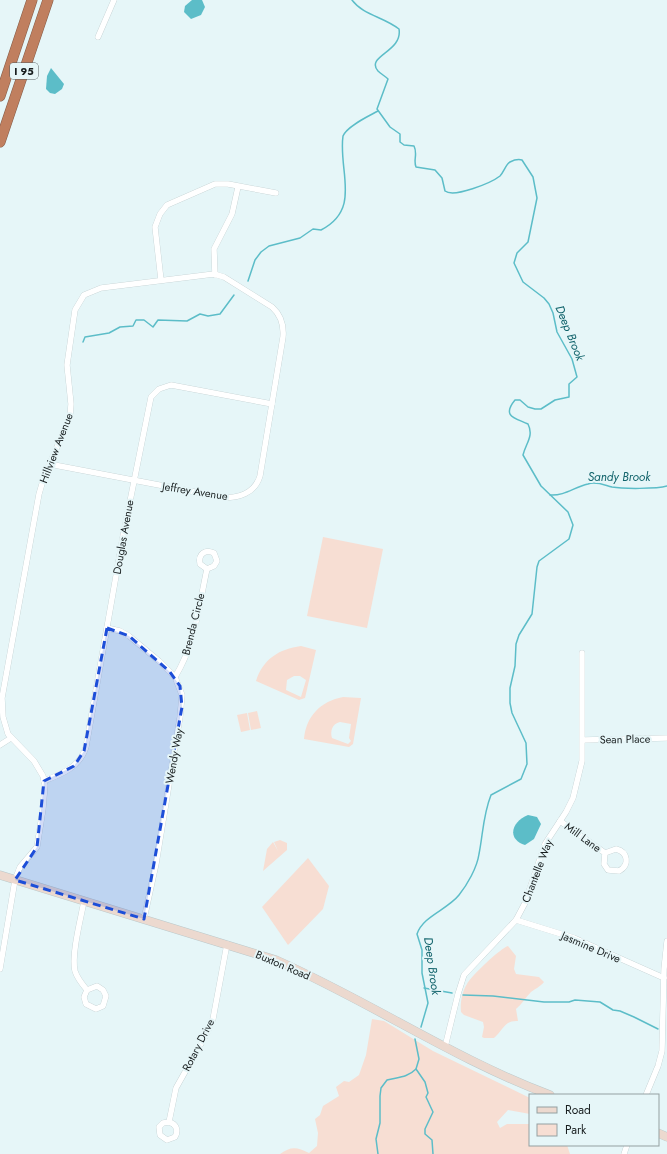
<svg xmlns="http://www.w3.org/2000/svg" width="667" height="1154" font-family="Jost,sans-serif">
<rect width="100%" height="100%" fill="#e6f6f8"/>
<g fill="#f7ded3" fill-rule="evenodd">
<path d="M323 537 383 549 367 628 307 616Z"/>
<path d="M301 646 316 650 305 698 299 700 256 681C263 659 279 649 301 646ZM294 676H300L306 680 301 697 286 690 287 680Z"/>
<path d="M343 697 361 698 353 744 349 747 304 739C306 716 321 701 343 697ZM340 722 351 724 349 738 351 741 348 744 332 738C330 731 332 724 340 722Z"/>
<path d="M257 711 261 728 251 730 248 713Z"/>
<path d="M247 713 250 730 241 732 237 715Z"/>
<path d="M280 840 287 843V850L263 871 267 849 273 842 278 851 274 842Z"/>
<path d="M308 858 329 886 323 909 288 945 262 907Z"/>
<path d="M508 946 516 956 514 969 516 974 539 977 544 982C540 987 536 988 531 992 526 997 522 1004 516 1009L518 1021C504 1020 503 1031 494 1038H484L482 1037 484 1027 483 1022 464 1015 461 1012C460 1003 462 992 467 984 470 977 502 947 508 946Z"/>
<path d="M372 1019 384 1021 433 1051 530 1098V1114L508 1110 497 1122 500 1128 507 1124H530V1145H567L570 1154H280C291 1146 297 1147 309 1153L317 1146 318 1133 315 1119 320 1115 323 1106 339 1096 336 1087 344 1081 349 1082 359 1075 366 1055Z"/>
</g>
<g fill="#5cbdc8">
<path d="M192 0H202L205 7 201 15 191 19 184 12 185 6Z"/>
<path d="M51 68 64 84 62 89 55 94 50 93 46 89 47 76Z"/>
<path d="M528 815 537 817 541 824 534 839 525 845C506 839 512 821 528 815Z"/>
</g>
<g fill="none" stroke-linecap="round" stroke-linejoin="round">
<g stroke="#5cbdc8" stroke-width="1.5">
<path d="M352 0C363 15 384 17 399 29 403 52 365 56 378 71 381 74 385 76 388 79L377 109 390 127 400 134V142L404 145 414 146C418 154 413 160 416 167L435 170 442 178 445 191C454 198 491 183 500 176 504 172 506 164 510 162 514 160 518 159 522 160L533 177 537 198 528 242 517 253 514 263 523 282 544 298 549 304 553 313 557 332 572 359 577 377 569 384V397L555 400 541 409H535L528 407 520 400H515C501 417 516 418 528 424 534 436 526 443 523 455L541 486 568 512 573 525 569 539 539 561 537 567 532 614 519 635 516 644 515 666 510 688V703L512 713 526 743 527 764 521 779 491 795C483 815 483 834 479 854 477 868 467 885 459 895 447 910 423 916 417 934L422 950V973L428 1003 421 1027"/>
<path d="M248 281 255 260 261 252 269 246 300 238 313 229 321 230C362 209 338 171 343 136 347 126 369 116 378 111"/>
<path d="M83 342 85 337 109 333 120 327 133 326 136 320H144L153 327 158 320 187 321 200 314 208 316 220 314 234 295"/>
<path d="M550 495C565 496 574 487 588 484 596 481 604 485 612 487 623 489 657 489 667 486"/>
<path d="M424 988 452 993"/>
<path d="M463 995 493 996 544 1002H569L575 1000 600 1002 613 1010 620 1011 634 1017 658 1029"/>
<path d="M415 1039 419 1059 416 1069 425 1082 428 1093 426 1097 433 1112 425 1129V1134L432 1140 433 1154"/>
<path d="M378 1154 376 1139 380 1123V1096L381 1088 387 1080C398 1077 407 1078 416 1069"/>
</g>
<g stroke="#b9c8ca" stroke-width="6">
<g id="street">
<path d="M98 37 114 0"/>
<path d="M215 275 214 249 232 214 238 187"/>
<path d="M161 280 155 227 160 214 167 205 215 184H228L276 193"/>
<path d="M107 628 120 631 129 636 159 661 175 677 182 695 180 717 156 864 144 919"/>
<path d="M175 677C195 645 199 605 207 569L214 566 217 561 214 553C205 549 198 554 200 564L207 569"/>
<path d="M583 740 667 738"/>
<path d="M0 745 11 738"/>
<path d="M44 781C62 774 80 767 86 747L123 536 151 397 159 389 171 385 272 404"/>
<path d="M560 821 605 853 604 864 608 870 619 871C630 865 628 852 616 849L605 853"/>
<path d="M84 901C81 918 71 955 75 971 77 978 82 984 87 990L84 997 86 1004 96 1009 103 1006 106 996 103 990 97 986 87 990"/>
<path d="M516 920 574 938 664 978"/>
<path d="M0 969 15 880 20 867 37 847 43 809 45 785 43 776 34 761 8 734 3 717 2 698 39 494 44 477 70 417 71 404 67 365 75 310 84 295 101 288 214 274 224 277 272 307C281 315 284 325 283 337L260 476C255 493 238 499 222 497L49 464"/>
<path d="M445 1047 458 994 464 975 516 920 525 903 545 844 566 812 573 798 582 761V653"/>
<path d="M646 1095 658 1066 662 1051 664 969 667 941"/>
<path d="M169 1122C176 1124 179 1130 175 1137L167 1140 160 1135 159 1127 163 1123 169 1122 176 1088 207 1033 213 1019 227 944"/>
<path d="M624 1154 627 1145"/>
</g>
</g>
<g stroke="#b9c8ca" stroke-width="9">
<g id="secondary">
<path d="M0 875 276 960C369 1001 454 1059 550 1095"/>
<path d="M658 1133 667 1137"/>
</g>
</g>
<g stroke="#855d49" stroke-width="11">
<g id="highway">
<path d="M0 96 32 0"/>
<path d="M0 142 48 0"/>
</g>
</g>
<use href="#street" stroke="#fff" stroke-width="5.5"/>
<use href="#secondary" stroke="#ecd9cf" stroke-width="8"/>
<use href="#highway" stroke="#c07f5f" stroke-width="10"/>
</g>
<path fill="#1d4ed8" fill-opacity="0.2" stroke="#1d4ed8" stroke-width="3" stroke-dasharray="8 5" stroke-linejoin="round" d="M107 628 129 636 170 672 180 686 182 707 144 919 15 880 37 847 44 781 74 766 84 751Z"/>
<g text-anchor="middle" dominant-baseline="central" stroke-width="4" stroke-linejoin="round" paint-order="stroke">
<rect fill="#e6f6f8" stroke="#565f60" stroke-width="1" x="10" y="63" width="28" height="16" rx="3"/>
<g font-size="10" font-weight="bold" fill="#181e1f">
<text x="24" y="71">I 95</text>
</g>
<g font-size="11" fill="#181e1f" stroke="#e6f6f8">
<text transform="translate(56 448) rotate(-69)">Hillview Avenue</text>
<text transform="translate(195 491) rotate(9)">Jeffrey Avenue</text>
<text transform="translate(123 537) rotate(-80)">Douglas Avenue</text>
<text transform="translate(193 624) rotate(-76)">Brenda Circle</text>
<text transform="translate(625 739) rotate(-1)">Sean Place</text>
<text transform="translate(174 756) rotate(-80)">Wendy Way</text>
<text transform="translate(583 837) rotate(36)">Mill Lane</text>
<text transform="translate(537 871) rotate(-69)">Chantelle Way</text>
<text transform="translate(591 947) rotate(23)">Jasmine Drive</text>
<text transform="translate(283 965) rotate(23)">Buxton Road</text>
<text transform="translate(198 1045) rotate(-63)">Rotary Drive</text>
</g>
<g font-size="12" font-style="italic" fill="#11636b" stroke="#e6f6f8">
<text transform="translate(570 333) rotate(68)">Deep Brook</text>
<text x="619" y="477">Sandy Brook</text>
<text transform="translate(432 966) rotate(82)">Deep Brook</text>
</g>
</g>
<rect x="529" y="1094" width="130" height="52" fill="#e6f6f8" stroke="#94a0a1"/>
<rect x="537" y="1107" width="20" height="6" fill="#ecd9cf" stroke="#94a0a1"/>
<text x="565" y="1114" font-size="12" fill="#181e1f">Road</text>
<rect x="537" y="1124" width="20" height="12" fill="#f7ded3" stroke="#94a0a1"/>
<text x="565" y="1134" font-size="12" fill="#181e1f">Park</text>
</svg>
